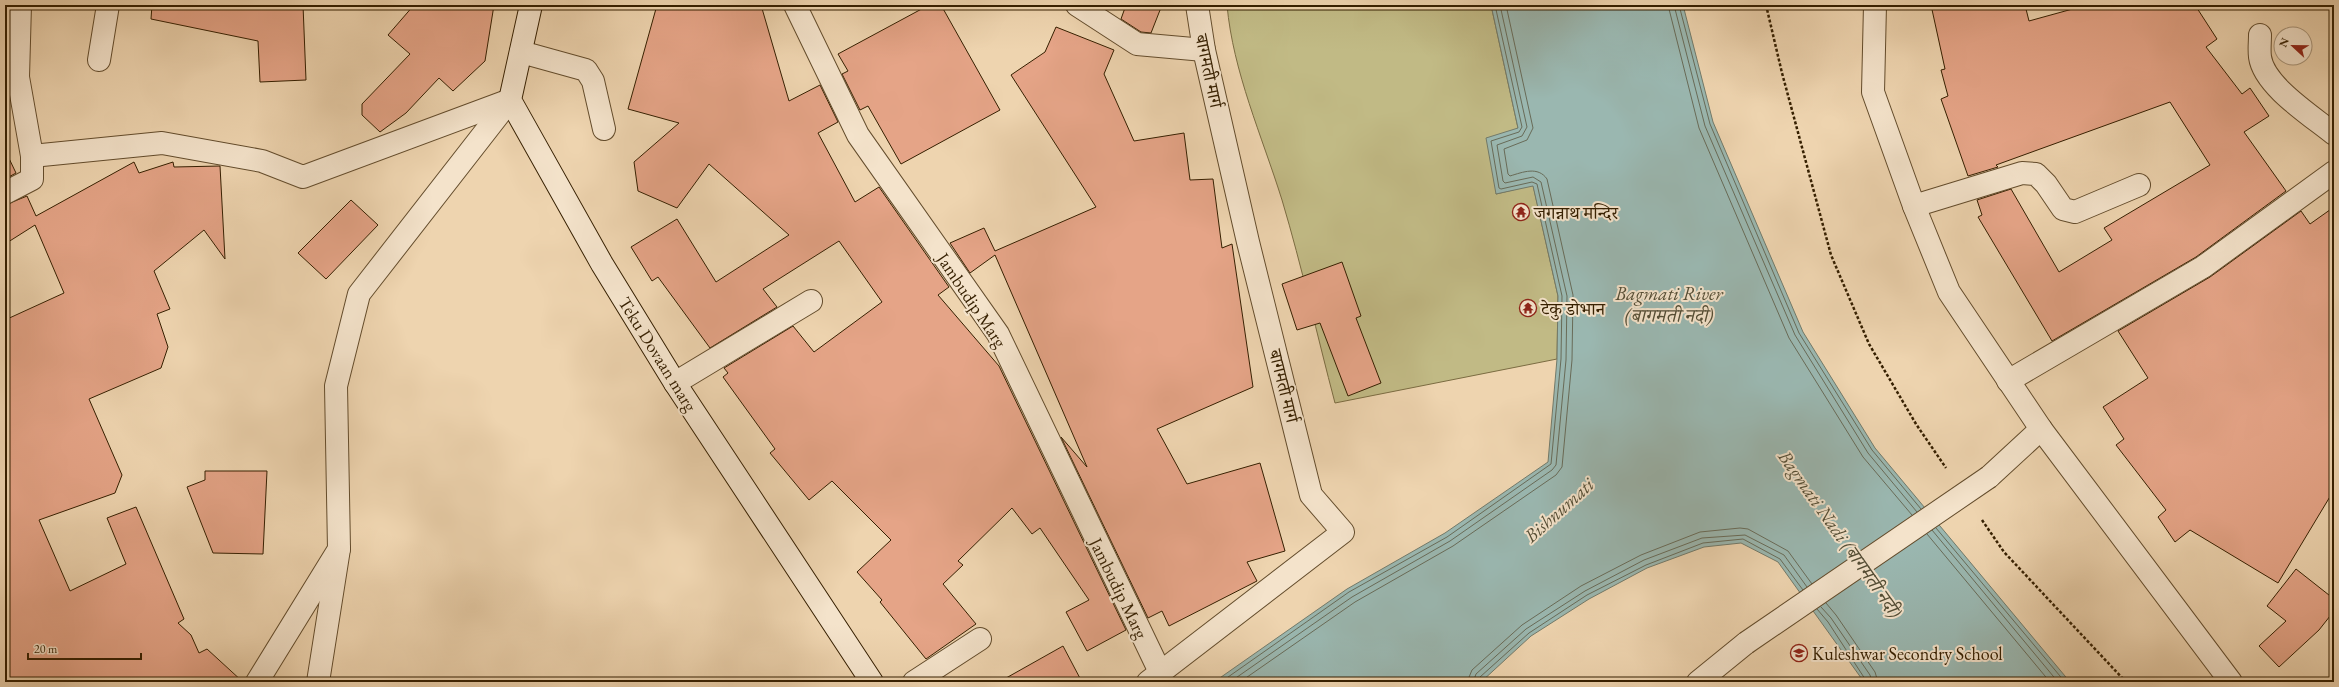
<svg xmlns="http://www.w3.org/2000/svg" width="2339" height="687" font-family="'EB Garamond','Noto Serif Devanagari',serif">
<rect width="100%" height="100%" fill="#eed4af"/>
<filter id="stains"><feTurbulence type="fractalNoise" baseFrequency=".005" numOctaves="4"/><feColorMatrix values="0 0 0 0 .2 0 0 0 0 .09 0 0 0 0 .02 0 0 0 .5 -.17"/></filter>
<radialGradient id="worn" r=".72"><stop offset=".6" stop-color="#630" stop-opacity="0"/><stop offset="1" stop-color="#630" stop-opacity=".3"/></radialGradient>
<path fill="#c1ba85" stroke="#7b6c42" d="M1227 5H1491L1518 128 1496 194 1533 185 1558 296 1557 359 1335 403C1317 335 1302 267 1282 200 1262 136 1233 72 1227 5Z"/>
<path fill="#9ab7b0" stroke="#727a6a" d="M1491 5H1683L1713 122 1803 332 1875 448 2070 682H1864L1778 562 1741 543 1704 547 1647 568 1589 599 1531 636 1481 682H1214L1347 589 1445 533 1548 462 1557 359 1558 296 1533 186 1496 194 1486 138 1518 128Z"/>
<g fill="none" stroke-linecap="round" stroke-linejoin="round">
<g stroke="#686b58" stroke-width="1">
<path d="M1668 5 1699 128 1789 338 1863 457 1912 515"/>
<path d="M1674 5 1705 126 1795 335 1868 453 1917 512"/>
<path d="M1679 5 1710 124 1799 333 1872 450 1921 509"/>
<path d="M1936 528 2065 682"/>
<path d="M1932 530 2058 682"/>
<path d="M1927 534 2050 682"/>
<path d="M1826 603 1836 615 1875 672 1878 682"/>
<path d="M1821 607 1831 618 1870 675 1872 682"/>
<path d="M1817 609 1828 622 1867 682"/>
<path d="M1221 682 1349 592 1447 537 1551 464 1561 359 1562 296 1537 184 1532 182 1501 189 1499 188 1491 141 1519 132 1522 127 1495 5"/>
<path d="M1230 682 1352 597 1450 541 1552 470 1556 465 1566 360 1567 296 1541 182 1533 177 1505 183 1503 181 1497 145 1522 136 1527 127 1500 5"/>
<path d="M1240 682 1355 602 1453 546 1556 475 1562 467 1572 360 1573 295 1547 179C1538 166 1523 172 1510 176L1508 174 1504 149 1527 140 1533 128 1506 5"/>
<path d="M1467 682 1472 670 1522 625 1581 586 1641 555 1700 532 1740 528 1748 529 1788 551 1812 584"/>
<path d="M1473 682 1476 674 1526 629 1585 591 1644 560 1702 538 1745 535 1784 555 1807 587"/>
<path d="M1478 682 1480 677 1529 633 1587 595 1646 565 1703 543 1743 539 1780 559 1803 590"/>
</g>
</g>
<g fill="#e5a487" stroke="#351f00">
<path d="M152 5H303L306 80 260 82 258 41 151 19Z"/>
<path d="M414 5H494L485 61 453 91 439 78 406 113 380 132 362 115V104L410 54 388 35Z"/>
<path d="M657 5H761L789 101 820 85 838 122 818 133 855 202 879 187 949 287 938 295 999 366 1126 630 1087 651 1066 612 1089 600 1040 528 1032 534 1012 508 958 561 963 565 943 584 976 624 926 659 880 602 882 600 857 572 891 540 832 481 809 500 770 453 775 449 723 377 728 373 724 368 793 326 814 352 882 302 839 241 763 289 777 307 710 348 658 277 652 281 631 247 677 219 716 282 789 235 709 164 677 208 638 191 634 162 679 123 628 109Z"/>
<path d="M929 5H941L1000 110 901 164 868 106 860 110 842 74 848 71 838 54Z"/>
<path d="M1126 5H1162L1151 33 1141 32 1121 19Z"/>
<path d="M1931 5H2025L2029 21 2087 5H2195L2217 39 2206 47 2242 94 2250 88 2269 116 2244 132 2286 191 2196 257 2052 341 1978 217 1982 215 1977 200 2011 189 2059 272 2112 240 2104 228 2210 165 2170 102 1996 165 1998 167 1968 176 1941 99 1948 96 1941 70 1945 69Z"/>
<path d="M1056 27 1114 50 1104 74 1134 141 1184 133 1190 180 1213 179 1222 248 1232 244 1253 387 1157 429 1187 484 1260 463 1285 551 1247 562 1257 581 1169 626 1162 611 1148 618 1061 437 1087 467 995 255 970 273 950 243 984 228 995 251 1096 207 1011 75 1045 52Z"/>
<path d="M5 150 16 173 5 179Z"/>
<path d="M134 162 139 173 173 162 174 167 220 166 225 259 204 230 154 271 170 309 157 314 168 347 161 368 89 399 122 475 115 493 39 520 70 591 126 564 107 518 136 507 184 619 178 623 191 635 199 653 207 649 243 682H5V320L64 293 35 225 5 244V205L27 196 36 216Z"/>
<path d="M351 200 378 225 326 279 298 253Z"/>
<path d="M2334 207V490L2278 583 2190 530 2175 542 2158 517 2166 510 2116 445 2124 439 2103 407 2148 378 2118 331 2210 277 2301 211 2310 224Z"/>
<path d="M1342 262 1361 316 1356 318 1381 383 1348 396 1320 323 1297 330 1282 284Z"/>
<path d="M205 471H267L263 554 213 553 187 487 205 480Z"/>
<path d="M2296 569 2334 599V611L2319 630 2279 667 2259 646 2286 621 2267 606Z"/>
<path d="M1063 646 1082 682H999Z"/>
</g>
<g fill="none" stroke-linecap="round" stroke-linejoin="round">
<g stroke="#634c2c" stroke-width="24">
<g id="service">
<path d="M521 52 586 70 593 81 604 129"/>
<path d="M99 60 108 5"/>
<path d="M1914 206 2022 173 2036 174 2046 184 2063 209 2075 212 2139 185"/>
<path d="M318 682 339 549"/>
</g>
</g>
<g stroke="#634c2c" stroke-width="24">
<g id="minor">
<path d="M795 5 858 135 998 334 1160 672"/>
<path d="M1077 5 1137 44 1204 50"/>
<path d="M2260 35C2260 42 2259 50 2260 57 2264 86 2312 116 2334 134"/>
<path d="M32 156 162 143 262 161 303 177 510 100"/>
<path d="M5 193 32 179V156L18 77 20 5"/>
<path d="M2008 381 2203 267 2334 172"/>
<path d="M675 383 811 301"/>
<path d="M257 682 339 549 336 386 359 294 510 100"/>
<path d="M914 682 980 639"/>
<path d="M1148 682 1343 532 1311 495 1248 242 1204 50 1197 5"/>
</g>
</g>
<g stroke="#634c2c" stroke-width="24">
<g id="tertiary">
<path d="M1875 5 1873 92 1914 206 1949 292 2041 429 2231 682"/>
<path d="M1989 477 2041 429"/>
<path d="M1698 682 1746 643"/>
</g>
</g>
<g stroke="#351f00" stroke-width="24">
<path id="secondary" d="M531 5 510 100 602 264 675 383 872 682"/>
</g>
<g stroke="#351f00" stroke-width="2.5" stroke-dasharray="3 2" stroke-linecap="butt">
<path d="M1766 5 1782 73 1831 255 1869 344 1916 424 1946 468"/>
<path d="M1982 520 2004 552 2126 682"/>
</g>
<use href="#service" stroke="#f4e3cb" stroke-width="22"/>
<use href="#minor" stroke="#f4e3cb" stroke-width="22"/>
<use href="#tertiary" stroke="#f4e3cb" stroke-width="22"/>
<use href="#secondary" stroke="#f4e3cb" stroke-width="22"/>
<g stroke="#634c2c" stroke-width="24" stroke-linecap="butt">
<path id="tertiary-bridge" d="M1746 643 1989 477"/>
</g>
<use href="#tertiary-bridge" stroke="#f4e3cb" stroke-width="22"/>
</g>
<defs>
<g id="temple-ring" transform="scale(0.9)"><circle r="9.5" fill="#f4e3cb" stroke="#8f2418" stroke-width="1.5"/><path d="M0-6L5-2H3V0L6.5 2.5H4V6H1.5V3h-3V6H-4V2.5H-6.5L-3 0V-2H-5Z" fill="#8f2418"/></g>
<g id="school-ring" transform="scale(0.9)"><circle r="9.5" fill="#f4e3cb" stroke="#8f2418" stroke-width="1.5"/><path d="M0-5L7-2L0 1L-7-2ZM-4 1L0 2.5L4 1V4Q0 6-4 4Z" fill="#8f2418"/></g>
</defs>
<g fill-rule="evenodd">
<use href="#temple-ring" x="1521" y="212"/>
<use href="#temple-ring" x="1528" y="308"/>
<use href="#school-ring" x="1799" y="653"/>
</g>
<g text-anchor="middle" dominant-baseline="central" stroke-width="4" stroke-linejoin="round" paint-order="stroke">
<g font-size="18" fill="#351f00" stroke="#f4e3cb">
<text transform="translate(1209 71) rotate(78)">बागमती मार्ग</text>
<text transform="translate(972 300) rotate(56)">Jambudip Marg</text>
<text transform="translate(658 354) rotate(58)">Teku Dovaan marg</text>
<text transform="translate(1284 386) rotate(76)">बागमती मार्ग</text>
<text transform="translate(1119 588) rotate(64)">Jambudip Marg</text>
</g>
<g font-size="18" fill="#351f00" stroke="#f4e3cb" text-anchor="start">
<text x="1534" y="212">जगन्नाथ मन्दिर</text>
<text x="1541" y="308">टेकु डोभान</text>
<text x="1812" y="653">Kuleshwar Secondry School</text>
</g>
<g font-size="19" font-style="italic" fill="#534d35" stroke="#f4e3cb">
<text x="1669" y="293">Bagmati River<tspan x="1669" dy="22">(बागमती नदी)</tspan></text>
<text transform="translate(1559 510) rotate(-42)">Bishnumati</text>
<text transform="translate(1840 534) rotate(55)">Bagmati Nadi (बागमती नदी)</text>
</g>
</g>
<rect width="2339" height="687" fill="none" stroke="#eed4af" stroke-width="20"/>
<rect x="6" y="6" width="2327" height="675" fill="none" stroke="#351f00" stroke-width="2"/>
<rect x="10" y="10" width="2319" height="667" fill="none" stroke="#351f00"/>
<g transform="translate(2293 46) rotate(292)"><circle r="19" fill="#f4e3cb" stroke="#a8957a"/>
<path d="M0-3L7 15L0 10L-7 15Z" fill="#8f2418"/>
<text y="-6" font-size="11" font-weight="bold" text-anchor="middle" fill="#351f00">N</text>
</g>
<path d="M28 653v6h113v-6" fill="none" stroke="#351f00" stroke-width="2"/>
<text x="34" y="653" font-size="12" fill="#351f00" stroke="#f4e3cb" stroke-width="3" paint-order="stroke">20 m</text>
<rect width="100%" height="100%" filter="url(#stains)"/>
<rect width="100%" height="100%" fill="url(#worn)"/>
</svg>
